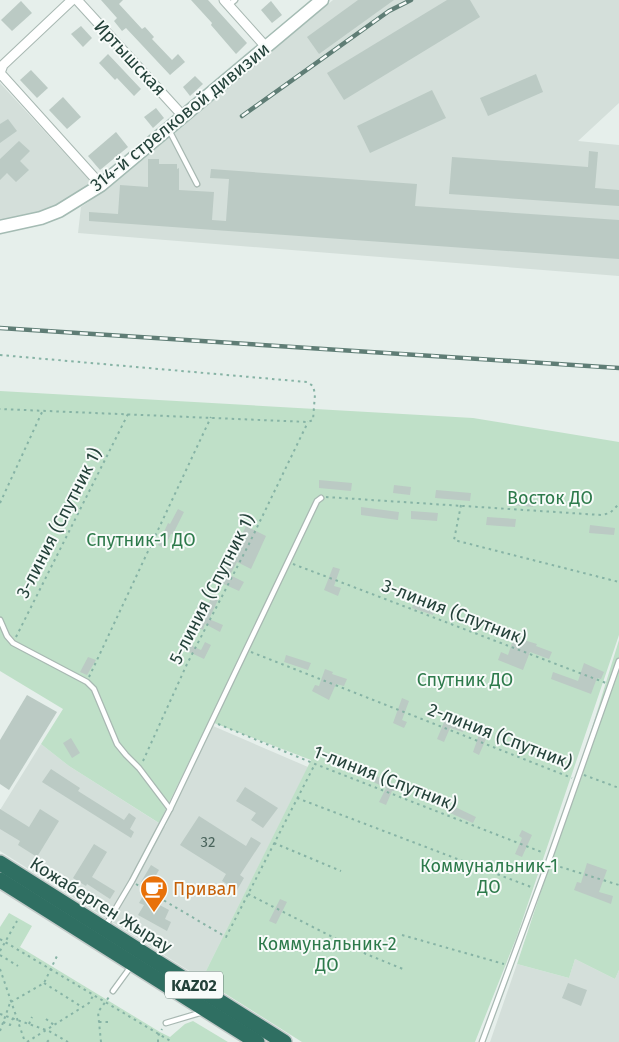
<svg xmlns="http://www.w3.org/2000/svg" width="619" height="1042" font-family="'Fira Sans',sans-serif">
<rect width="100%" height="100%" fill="#e6efeb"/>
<g fill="#d4dfda">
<path d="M333 0H619V103L578 141 619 145V276L78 233 81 207 110 187Z"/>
<path d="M0 83 93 184 59 204 21 218 0 222Z"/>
<path d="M213 726 308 767 202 979 0 851V810L41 744 69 766 165 827Z"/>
<path d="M575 959 615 979 619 970V1042H490L517 964 569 978Z"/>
</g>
<g fill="#bfe0c8">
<path d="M0 391 473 418 619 442V635L517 936 475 1042H302L202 979 311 760 209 721 159 823 69 766 41 744 63 709 0 671Z"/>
<path d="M619 640V970L615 979 575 959 569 978 517 964 553 855Z"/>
<path d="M9 913 32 926 20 947 160 1032 170 1037 185 1024 193 1021 228 1042H0V927Z"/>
</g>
<g fill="#bbcac4">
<path d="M101 0H123L119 4 142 29 145 27 154 37 152 39 172 60 178 54 185 62 170 75 126 28 122 31 114 21 117 18Z"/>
<path d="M191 0H208L247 43 236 54 211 25 212 23Z"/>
<path d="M358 0H394L319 54 307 37Z"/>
<path d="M447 0H470L480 17 344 100 327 73Z"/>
<path d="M21 1 32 13 12 31 1 20Z"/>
<path d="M271 1 282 15 272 23 261 10Z"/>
<path d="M81 26 92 38 83 47 71 34Z"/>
<path d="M108 54 141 89 134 96 117 78 115 80 99 63Z"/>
<path d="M31 70 48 88 37 98 20 80Z"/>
<path d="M536 74 543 92 488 116 480 98Z"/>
<path d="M195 76 203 84 190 96 183 87Z"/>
<path d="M432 90 446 118 370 153 357 126Z"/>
<path d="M63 97 81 117 67 129 49 110Z"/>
<path d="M156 108 164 118 153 128 144 117Z"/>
<path d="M8 119 17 131 0 143V124Z"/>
<path d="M116 132 128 147 100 170 88 156Z"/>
<path d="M19 141 30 151 20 161 29 170 16 182 7 173 0 180V159Z"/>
<path d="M589 151 598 152 595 188 619 190V206L449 194 452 157 588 167Z"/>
<path d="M148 159H159V164H177V169L179 168V190L214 192 212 220 226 221 229 179 210 178 211 169 417 184 415 206 619 220V259L89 221V212L118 214 120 185 148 187Z"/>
<path d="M319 480 352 483 351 491 319 488Z"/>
<path d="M394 485 411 487 410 495 393 493Z"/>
<path d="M436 490 471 493 470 501 435 498Z"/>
<path d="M514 497 534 498 533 507 513 505Z"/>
<path d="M361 507 399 512 398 520 361 515Z"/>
<path d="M178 509 184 512 173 534H171L164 548 158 545 168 523 170 524Z"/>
<path d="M411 511 438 513 437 521 411 519Z"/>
<path d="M487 517 516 519 515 527 486 525Z"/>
<path d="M590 525 615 528 614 535 589 533Z"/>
<path d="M246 526 266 536 251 569 237 562 230 575 244 582 239 591 217 581 220 575 222 576Z"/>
<path d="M333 567 340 569 334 586 341 588 338 596 324 590Z"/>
<path d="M212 597 218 600 209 619 223 625 220 632 205 624 203 630 196 627Z"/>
<path d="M415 599 435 608 433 615 412 608Z"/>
<path d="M514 637 537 644 536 646 552 652 549 659 530 652 523 670 498 660 501 652 508 655Z"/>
<path d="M205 642 211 645 204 659 185 650 188 644 201 650Z"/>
<path d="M286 655 311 663 308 670 284 662Z"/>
<path d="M88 657 96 660 87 675 80 672Z"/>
<path d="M584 663 604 672 601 679 597 678 591 694 551 679 553 672 578 681Z"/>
<path d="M325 669 333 672 332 674 347 679 344 686 336 684 329 700 312 691 315 685 319 686Z"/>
<path d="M27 695 57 712 9 790 0 784V740Z"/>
<path d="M402 698 409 701 402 720 407 722 404 728 393 723Z"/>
<path d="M447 715 454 718 453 720 465 725 463 732 450 728 444 742 437 739Z"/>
<path d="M481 729 489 732 479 755 473 752Z"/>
<path d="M71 738 80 753 72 758 63 743Z"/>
<path d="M51 769 80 788 78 791 124 820 129 813 136 818 130 829 134 832 131 838 42 782Z"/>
<path d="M368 772 397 786 394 791H392L386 805 379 802 386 788 365 778Z"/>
<path d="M245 787 278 808 263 828 251 820 256 813 236 801Z"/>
<path d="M453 806 476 817 473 823 450 813Z"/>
<path d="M0 809 29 827 40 809 59 821 37 857 18 845 20 841 0 829Z"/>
<path d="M199 816 246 846 251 837 261 843 240 875 244 878 237 890 222 881 226 874 180 845Z"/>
<path d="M522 830 532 835 522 857 515 854 522 838 519 836Z"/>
<path d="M94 844 107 852 92 877 115 891 110 899 87 884 86 886 73 878Z"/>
<path d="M587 863 607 870 599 892 613 896 611 904 574 890 577 882 581 883Z"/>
<path d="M151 865 159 870 149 887 141 882Z"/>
<path d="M143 896 169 910 165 919 171 922 167 931 138 915 144 905 139 903Z"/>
<path d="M280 899 287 902 276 924 269 921Z"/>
<path d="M568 983 587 990 581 1006 562 998Z"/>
</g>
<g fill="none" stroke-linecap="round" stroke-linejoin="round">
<g stroke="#a8b8b2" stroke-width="7">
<g id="lane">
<path d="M229 5 235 0"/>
<path d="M169 130 197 184"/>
<path d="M0 620 7 636 13 643 87 682 94 689 117 744 126 755 139 768 170 809"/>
<path d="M106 925 132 881 170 809 317 501 321 498"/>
<path d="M113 991 132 965"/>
<path d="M166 1023 203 1012"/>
<path d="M482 1042 548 863 619 661"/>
</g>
</g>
<g stroke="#a8b8b2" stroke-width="11">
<g id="street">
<path d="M72 0 3 65 0 73 101 185"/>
<path d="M77 0 183 116"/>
<path d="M224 0 266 47"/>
</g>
</g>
<g stroke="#a4bbb3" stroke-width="15">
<path id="secondary" d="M0 227 41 218 59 211 101 185 322 0"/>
</g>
<g stroke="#c2cac8" stroke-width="18">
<g id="highway">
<path d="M0 863 284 1042"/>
<path d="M0 880 257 1042"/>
</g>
</g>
<g stroke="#86b3a5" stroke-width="2" stroke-dasharray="2.5 4" stroke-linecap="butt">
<path d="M0 355 307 382 313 386 315 394 313 420 308 422 0 409"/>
<path d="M326 497 601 515 610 513 619 504"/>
<path d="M0 503 43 410"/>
<path d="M461 505 454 540 619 582"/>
<path d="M293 564 606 683"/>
<path d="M16 637 128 414"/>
<path d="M251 652 572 778"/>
<path d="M89 677 211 417"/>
<path d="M218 724 315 764 544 853"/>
<path d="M143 761 187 664 248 546 308 422"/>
<path d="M584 775 619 788"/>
<path d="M297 798 531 887"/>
<path d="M274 843 341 871"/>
<path d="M554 865 619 885"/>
<path d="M136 884 226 937 315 764"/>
<path d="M248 894 366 954 403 969"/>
<path d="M402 935 504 964"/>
<path d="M0 939 172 1042"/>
<path d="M0 951 17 921"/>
<path d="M0 955 18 966"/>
<path d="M0 969 25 1042"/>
<path d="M44 983 82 1007"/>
<path d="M11 1002 44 983 57 956"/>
<path d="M0 1014 49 1031 68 1042"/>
<path d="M46 1019 54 1025"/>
<path d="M3 1022 10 1025 13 1018"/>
<path d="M99 1022H109"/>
<path d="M29 1024 32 1017"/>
<path d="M0 1031 10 1003"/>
<path d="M27 1042 89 1003 94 994"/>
<path d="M47 1042 49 1040"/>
<path d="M101 1042 98 1012 109 997"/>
<path d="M158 1042V1036L162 1029"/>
</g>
<use href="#lane" stroke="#fff" stroke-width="4.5"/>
<use href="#street" stroke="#fff" stroke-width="9"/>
<use href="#secondary" stroke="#fff" stroke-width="12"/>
<use href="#highway" stroke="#2f6f62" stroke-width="15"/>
<g stroke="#5f7d75" stroke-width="4.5">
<g id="rail">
<path d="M242 116 389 11 411 0"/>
<path d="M0 328 619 368"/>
</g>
</g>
<use href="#rail" stroke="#f7fbf9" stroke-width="2.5" stroke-dasharray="8" stroke-linecap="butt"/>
</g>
<defs>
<g id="cafe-pin" transform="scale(1.4375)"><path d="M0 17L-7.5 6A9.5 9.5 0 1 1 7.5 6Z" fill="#e8710a" stroke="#f7fbf9"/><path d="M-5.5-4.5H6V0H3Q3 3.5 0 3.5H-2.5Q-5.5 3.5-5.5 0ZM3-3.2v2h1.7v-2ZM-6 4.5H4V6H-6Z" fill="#fff"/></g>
</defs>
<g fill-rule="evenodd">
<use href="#cafe-pin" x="154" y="889"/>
</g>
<g text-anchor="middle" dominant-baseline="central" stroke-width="4" stroke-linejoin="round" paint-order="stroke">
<g font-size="15" fill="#4a645c">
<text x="208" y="842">32</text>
</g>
<rect fill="#f7fbf9" stroke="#637a73" stroke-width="1" x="165" y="971.5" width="58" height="27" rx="4"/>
<g font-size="16" font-weight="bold" fill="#24423a">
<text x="194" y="985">KAZ02</text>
</g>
<g font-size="18" fill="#24423a" stroke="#f7fbf9">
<text transform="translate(130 58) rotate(47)">Иртышская</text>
<text transform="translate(180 117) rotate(-39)">314-й стрелковой дивизии</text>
<text transform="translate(59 523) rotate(-63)">3-линия (Спутник 1)</text>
<text transform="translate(212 589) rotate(-63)">5-линия (Спутник 1)</text>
<text transform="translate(454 612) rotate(21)">3-линия (Спутник)</text>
<text transform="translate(500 736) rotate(21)">2-линия (Спутник)</text>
<text transform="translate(385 778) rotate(21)">1-линия (Спутник)</text>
<text transform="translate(101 905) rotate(32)">Кожаберген Жырау</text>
</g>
<g font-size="18" fill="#2d7a4b" stroke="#f7fbf9">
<text x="550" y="498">Восток ДО</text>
<text x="141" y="540">Спутник-1 ДО</text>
<text x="465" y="680">Спутник ДО</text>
<text x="489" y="866">Коммунальник-1<tspan x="489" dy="21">ДО</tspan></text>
<text x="327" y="944">Коммунальник-2<tspan x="327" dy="21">ДО</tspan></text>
</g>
<g font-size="18" fill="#c56008" stroke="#f7fbf9" text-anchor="start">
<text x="173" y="889">Привал</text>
</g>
</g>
</svg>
